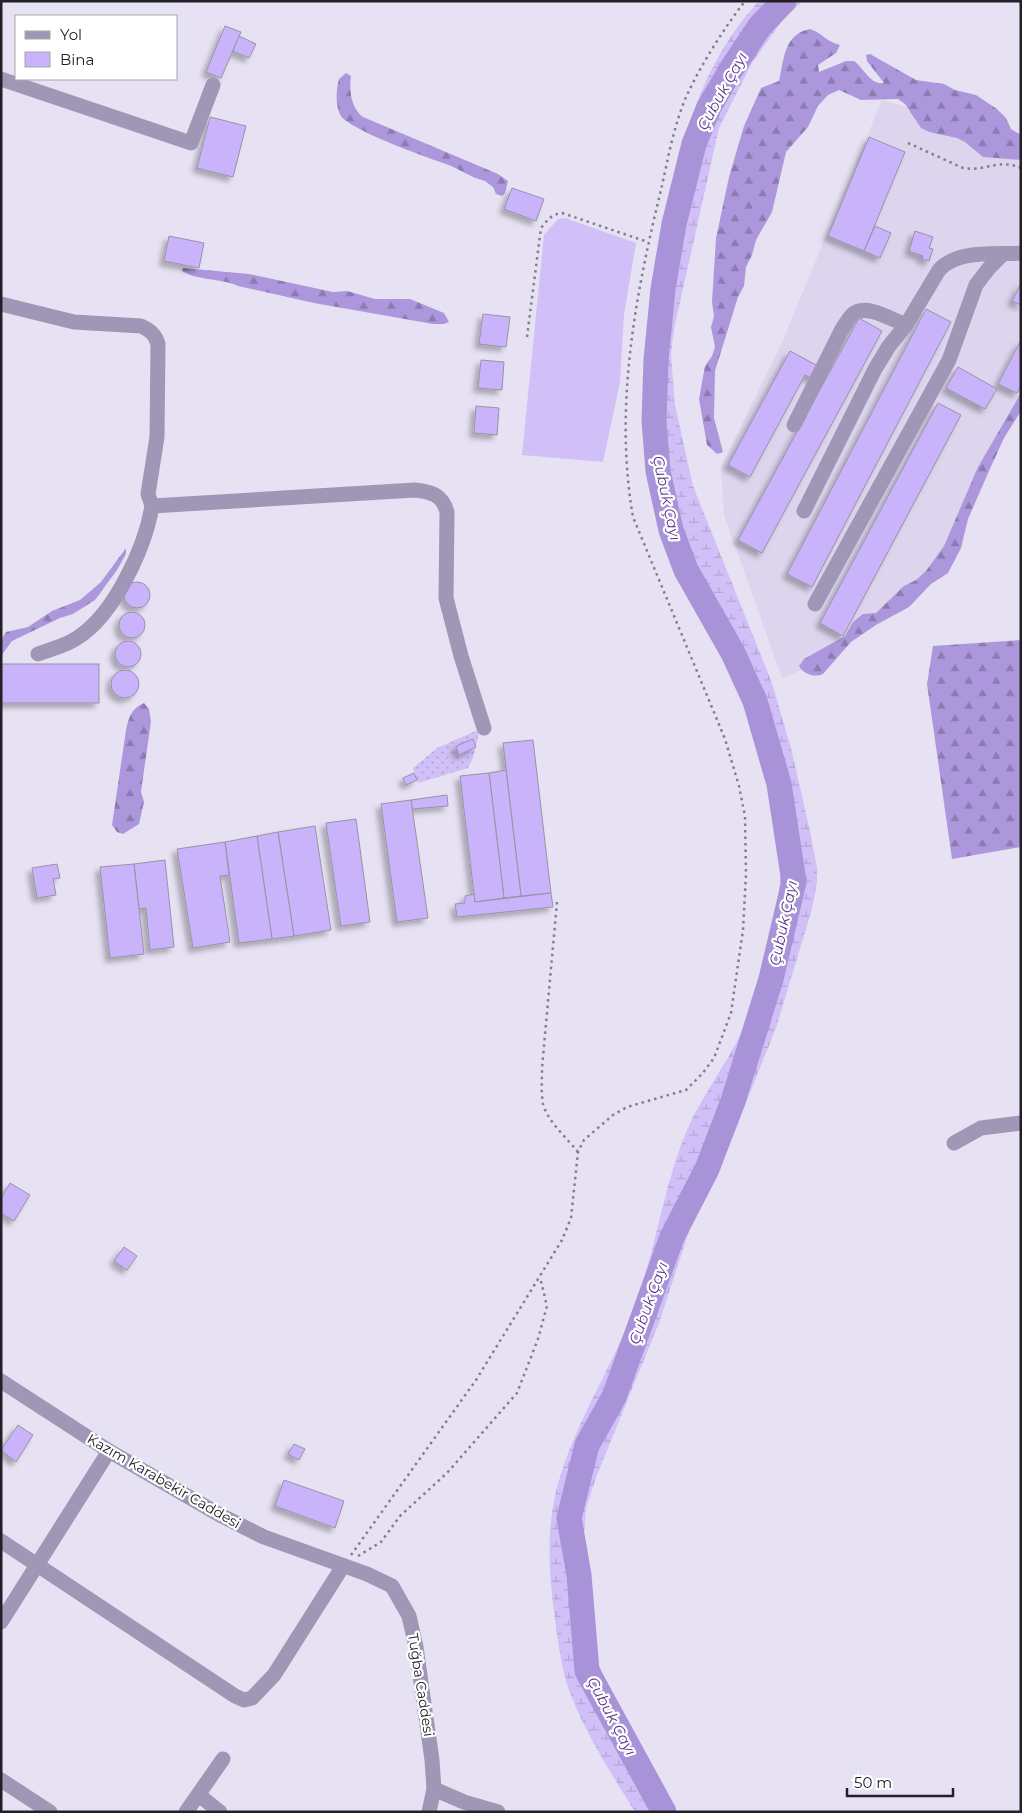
<svg xmlns="http://www.w3.org/2000/svg" width="1022" height="1813" font-family="Montserrat,sans-serif">
<defs>
<pattern id="grass-dots" width="8" height="8" patternUnits="userSpaceOnUse" patternTransform="scale(1.25)"><rect width="8" height="8" fill="#d0c0f7"/><path d="M2 2h.1M6 6h.1" fill="none" stroke="#b2a5d4" stroke-width="1.8" stroke-linecap="round"/></pattern>
<pattern id="forest-firs" width="22" height="20" patternUnits="userSpaceOnUse" patternTransform="scale(1.25)"><rect width="22" height="20" fill="#ac97dd"/><path d="M5 1l3.5 6h-7zM16 11l3.5 6h-7z" fill="#8c7bb3"/></pattern>
<pattern id="wetland-marsh" width="20" height="14" patternUnits="userSpaceOnUse" patternTransform="scale(1.25)"><rect width="20" height="14" fill="#d0c0f7"/><path d="M1 5h8M5 5V1M11 12h8M15 12V8" fill="none" stroke="#b2a5d4"/></pattern>
<filter id="shadow"><feDropShadow dx="-4.5" dy="4.5" stdDeviation="2.5" flood-color="#0004"/></filter>
</defs>
<rect width="100%" height="100%" fill="#e7e2f3"/>
<path fill="#dcd5ed" d="M882 100 1021 139V401L978 481 951 567 816 664 782 678 724 515 721 467 783 340Z"/>
<path fill="url(#grass-dots)" d="M480 729 473 758 468 768 418 783 413 768 437 748Z"/>
<g fill="url(#forest-firs)">
<path d="M810 29C822 33 827 42 840 45L836 53 818 65 819 72 846 61H854C864 68 870 85 884 83L867 61 866 55 870 54 916 80 944 84 955 90 976 95 997 109 1006 118 1011 129 1021 135V160L983 157 965 142 957 138 929 132 921 128 905 104 898 99 861 100 839 90 828 95 818 106 808 127 786 152 772 212 756 240 752 255 746 267 744 286 738 297 715 371 714 418 723 452 717 454 707 445 699 399 705 366 712 356 715 347 711 327 714 316 712 302 716 238 729 177 744 126 761 88 779 81C784 59 784 34 810 29Z"/>
<path d="M346 73 351 76C349 90 351 108 363 117L498 174 508 181 505 193 502 196 496 194 493 187 485 181C471 178 460 169 446 164 426 157 352 131 341 116 335 107 336 89 339 79Z"/>
<path d="M183 268 249 274 333 292 347 291 375 299H410L444 313 449 322 444 324H433L314 303 238 286C221 278 199 281 182 271Z"/>
<path d="M1021 393V411L1004 438 989 471 968 519 961 548 948 573 931 584 909 607 876 625 851 642 823 674C815 678 803 674 799 666L804 659 845 636 853 622 863 614 876 613 904 586 916 580 926 571 944 546 978 467Z"/>
<path d="M126 548V554L117 570 95 600 73 614 60 618 12 641 1 656V640L6 632 28 627 52 611 80 600 101 582Z"/>
<path d="M1021 640V847L952 859 927 684 933 646Z"/>
<path d="M144 703 149 709 151 721 141 792 144 802 139 824 123 834 117 832 112 825 126 730C129 717 131 709 144 703Z"/>
</g>
<path fill="url(#wetland-marsh)" d="M759 1H803L784 18 752 63 719 128 674 329 671 355 675 405 693 486 772 683 791 748 810 831 817 868V883L812 909 776 1028 738 1123 695 1213 659 1323 597 1475 586 1508 582 1563 588 1613 598 1662 607 1687 673 1812H635C611 1773 581 1727 567 1684 561 1665 559 1646 556 1627 549 1575 544 1525 561 1474 579 1416 614 1364 635 1306 656 1249 663 1187 687 1130 702 1095 727 1064 743 1029 760 989 777 923 780 879 787 786 743 695 702 614 686 583 667 552 657 518 650 493 650 467 649 441 646 354 656 268 675 183 681 158 685 132 695 108 709 69 730 32 759 1Z"/>
<path fill="#d0c0f7" d="M565 218 636 243 624 315 620 382 603 462 522 455 544 235 558 219Z"/>
<g fill="none" stroke-linecap="round" stroke-linejoin="round">
<path stroke="#a892d8" stroke-width="25" d="M664 1812 587 1671 579 1575 569 1518 587 1445 614 1397 672 1237 707 1169 733 1101 771 979 794 882 779 784 755 701 733 653 686 570 671 530 658 471 654 421 656 360 663 289 674 224 694 144 709 107 732 68 760 26 784 1"/>
</g>
<g fill="#c9b3fb" stroke="#9893a3" filter="url(#shadow)">
<path d="M225 26 241 32 221 78 206 72Z"/>
<path d="M239 36 256 44 249 58 233 51Z"/>
<path d="M210 117 246 126 233 177 197 168Z"/>
<path d="M869 137 905 152 864 251 828 236Z"/>
<path d="M512 188 544 199 536 221 504 209Z"/>
<path d="M875 226 891 233 880 258 864 251Z"/>
<path d="M915 231 933 237 929 248 933 249 929 261 922 259 923 256 909 251Z"/>
<path d="M169 236 204 243 199 268 164 261Z"/>
<path d="M1021 283V305L1012 301Z"/>
<path d="M926 309 951 322 812 587 787 574Z"/>
<path d="M483 314 510 317 506 347 479 344Z"/>
<path d="M859 318 882 331 762 553 738 540Z"/>
<path d="M1021 340V385L1017 393 998 384Z"/>
<path d="M790 351 820 367 813 379 805 375 750 477 728 465Z"/>
<path d="M481 360 504 362 502 390 478 388Z"/>
<path d="M958 367 997 389 985 409 946 388Z"/>
<path d="M938 403 961 415 843 636 820 623Z"/>
<path d="M476 406 499 408 497 435 474 433Z"/>
<circle cx="137" cy="595" r="13"/>
<circle cx="132" cy="625" r="13"/>
<circle cx="128" cy="654" r="13"/>
<rect x="1" y="664" width="98" height="39"/>
<circle cx="125" cy="684" r="14"/>
<path d="M473 739 476 747 459 755 456 746Z"/>
<path d="M533 740 551 893 521 896 503 743Z"/>
<path d="M506 770 521 896 504 898 489 773Z"/>
<path d="M414 773 417 780 406 785 403 778Z"/>
<path d="M489 773 504 898 475 902 460 776Z"/>
<path d="M447 795 448 806 412 809 411 800Z"/>
<path d="M411 800 428 918 397 922 381 804Z"/>
<path d="M356 819 370 922 341 926 326 823Z"/>
<path d="M315 826 331 930 294 936 278 832Z"/>
<path d="M278 832 294 936 272 939 257 836Z"/>
<path d="M257 836 272 939 239 943 225 842Z"/>
<path d="M225 842 229 875 220 876 230 942 193 948 177 849Z"/>
<path d="M165 860 174 947 150 950 146 908 139 909 134 864Z"/>
<path d="M57 864 60 878 53 879 56 895 37 898 32 868Z"/>
<path d="M134 864 144 954 110 958 100 867Z"/>
<path d="M551 893 553 907 457 917 455 904 465 903V896L474 894 475 902Z"/>
<path d="M10 1183 30 1195 14 1221 1 1213V1198Z"/>
<path d="M124 1247 137 1256 127 1270 114 1261Z"/>
<path d="M18 1425 33 1435 16 1462 1 1450Z"/>
<path d="M294 1444 305 1449 299 1460 288 1454Z"/>
<path d="M284 1480 344 1501 335 1528 275 1506Z"/>
</g>
<g fill="none" stroke-linecap="round" stroke-linejoin="round">
<g stroke="#827e8a" stroke-width="2.5" stroke-dasharray="2.5 4" stroke-linecap="butt">
<path d="M908 143 963 168C985 172 998 158 1021 168"/>
<path d="M527 337 541 228C547 220 552 214 562 213L648 242"/>
<path d="M557 902 542 1068C542 1080 541 1092 543 1104 548 1122 567 1138 578 1152"/>
<path d="M351 1555 476 1380 562 1240 571 1218 578 1152 584 1140 613 1115 627 1107 686 1090 702 1074 714 1058 731 1013 743 930 746 874 745 816 739 786 725 739 633 517C614 408 635 296 661 190 668 159 674 124 687 95 702 63 723 30 745 1"/>
<path d="M358 1556 381 1542 400 1516 447 1473 517 1393 538 1339 547 1306 540 1277"/>
</g>
<g stroke="#a097b7" stroke-width="15">
<path d="M1 79 191 143 213 85"/>
<path d="M1 304 74 322 141 326C150 330 155 334 158 344L157 437 148 494 152 506 415 490C431 492 442 494 447 512L446 598 461 656 484 728"/>
<path d="M794 425 842 329C845 325 848 319 852 315 865 302 892 320 906 325"/>
<path d="M804 511 875 369 889 346 906 325 939 270C958 249 995 255 1021 253"/>
<path d="M815 604 949 360 976 285 989 268 1003 254"/>
<path d="M38 654C52 649 65 646 77 638 114 615 145 548 152 506"/>
<path d="M954 1143 981 1128 1021 1123"/>
<path d="M1 1381 109 1451 220 1515 264 1537 367 1574 392 1586 409 1616 416 1647 432 1760 434 1789 429 1812"/>
<path d="M1 1541 235 1696 244 1700 252 1698 274 1675 343 1566"/>
<path d="M1 1622 109 1451"/>
<path d="M1 1780 50 1812"/>
<path d="M434 1789 464 1802 498 1812"/>
<path d="M199 1795 220 1812"/>
<path d="M186 1812 223 1759"/>
</g>
</g>
<g text-anchor="middle" dominant-baseline="central" stroke-width="4.5" stroke-linejoin="round" paint-order="stroke">
<g font-size="14" fill="#222026" stroke="#fff">
<text transform="translate(164 1481) rotate(30)">Kazım Karabekir Caddesi</text>
<text transform="translate(421 1685) rotate(81)">Tuğba Caddesi</text>
</g>
<g font-size="15" font-style="italic" fill="#593a8d" stroke="#fff">
<text transform="translate(722 91) rotate(-61)">Çubuk Çayı</text>
<text transform="translate(667 498) rotate(78)">Çubuk Çayı</text>
<text transform="translate(783 923) rotate(-78)">Çubuk Çayı</text>
<text transform="translate(648 1303) rotate(-70)">Çubuk Çayı</text>
<text transform="translate(612 1716) rotate(62)">Çubuk Çayı</text>
</g>
</g>
<rect width="1022" height="1813" fill="none" stroke="#222026" stroke-width="5"/>
<rect x="15" y="15" width="162" height="65" fill="#ffffff" stroke="#a7a6a8"/>
<rect x="25" y="31" width="25" height="8" fill="#a097b7" stroke="#a7a6a8"/>
<text x="60" y="40" font-size="15" fill="#222026">Yol</text>
<rect x="25" y="52" width="25" height="15" fill="#c9b3fb" stroke="#a7a6a8"/>
<text x="60" y="65" font-size="15" fill="#222026">Bina</text>
<path d="M847 1788v8h106v-8" fill="none" stroke="#222026" stroke-width="2.5"/>
<text x="854" y="1788" font-size="15" fill="#222026" stroke="#ffffff" stroke-width="4" paint-order="stroke">50 m</text>
</svg>
